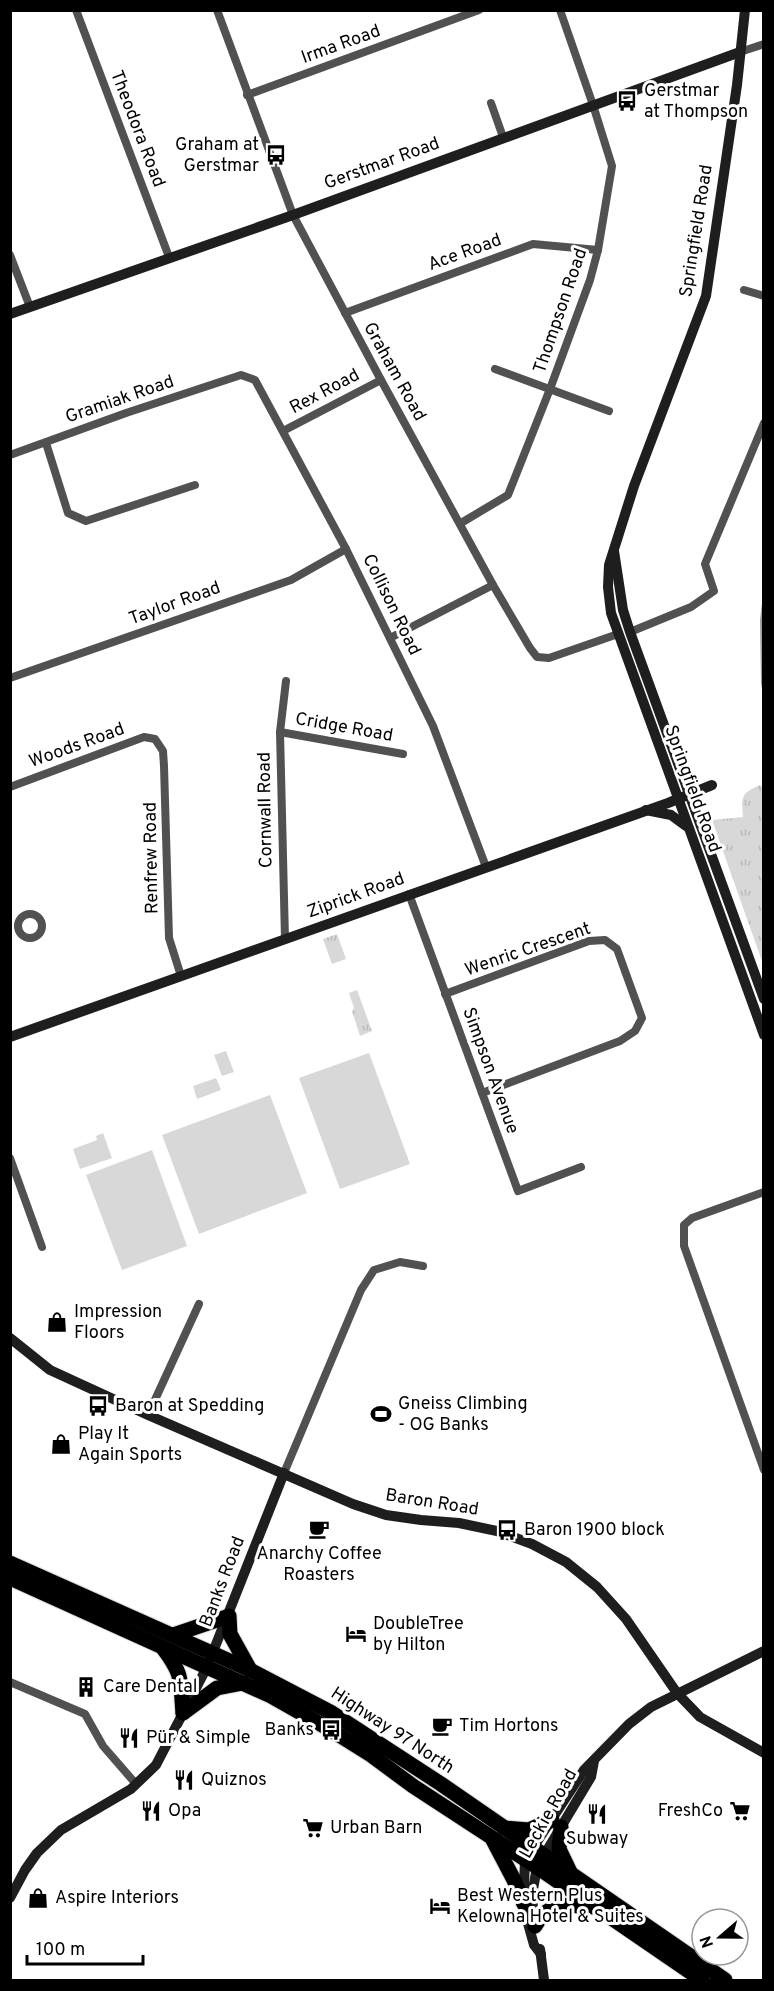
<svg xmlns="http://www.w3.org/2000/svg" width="774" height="1991" font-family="Overpass,sans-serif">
<defs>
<pattern id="grass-tufts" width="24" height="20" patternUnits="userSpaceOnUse" patternTransform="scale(1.5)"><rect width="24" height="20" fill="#d8d8d8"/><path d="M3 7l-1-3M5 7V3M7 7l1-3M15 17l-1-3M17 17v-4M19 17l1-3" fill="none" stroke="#b8b8b8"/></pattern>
</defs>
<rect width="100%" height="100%" fill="#fff"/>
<g fill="url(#grass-tufts)">
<path d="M760 785 764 788 763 964 712 820 743 817C742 796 740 794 760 785Z"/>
<path d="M337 934 346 959 332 964 323 939Z"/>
<path d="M357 990 372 1031 360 1036 352 1011 354 1008 349 993Z"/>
</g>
<g fill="#d8d8d8">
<path d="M226 1051 234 1072 222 1076 214 1055Z"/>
<path d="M369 1053 410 1164 340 1189 299 1078Z"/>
<path d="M216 1078 221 1090 197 1099 193 1086Z"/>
<path d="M270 1095 307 1193 199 1234 162 1135Z"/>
<path d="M103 1133 112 1158 80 1169 73 1149 97 1140 96 1136Z"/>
<path d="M152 1150 187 1246 122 1270 86 1175Z"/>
</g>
<path fill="#9f9f9f" d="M763 595 764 693H763L761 684 760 620Z"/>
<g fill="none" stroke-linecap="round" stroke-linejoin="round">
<g stroke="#dbdbdb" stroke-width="17">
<g id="highway">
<path d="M10 1563 250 1670 332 1713 441 1784 725 1980"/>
<path d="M10 1578 271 1696 331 1730 371 1755 413 1786 537 1867 702 1980"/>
<path d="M173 1635 229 1616 230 1634 250 1670"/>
<path d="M163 1648C184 1676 180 1680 183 1713"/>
<path d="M183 1713 217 1688 243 1683"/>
<path d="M561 1827 559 1849 570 1872"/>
<path d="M504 1828 529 1830 552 1820"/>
<path d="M493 1840 514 1880 524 1904"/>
<path d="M535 1926C549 1900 569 1905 595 1907"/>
</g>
</g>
<g stroke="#515151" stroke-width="8">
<path d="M76 10 169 257"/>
<path d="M217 10 293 215 381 380 493 585 530 648 537 657 549 658 618 634"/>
<path d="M740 52 764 44"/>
<path d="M247 95 479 10"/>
<path d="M491 103 503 137"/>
<path d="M10 255 30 307"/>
<path d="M744 290 764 296"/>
<path d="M345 313 533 244 598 250"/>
<path d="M495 369 609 411"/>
<path d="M283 431 381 380"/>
<path d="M46 443 68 513 86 521 195 485"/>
<path d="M10 455 126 413 241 375 255 380 346 549 433 726 486 867"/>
<path d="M461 523 508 495 550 389 590 280 598 250 612 166 593 105 560 10"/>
<path d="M630 632 691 607 714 591 705 564 764 423"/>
<path d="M390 638 493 585"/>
<path d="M10 678 291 580 346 549"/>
<path d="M280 732 403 754"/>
<path d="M10 787 144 737 155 739 163 751 164 766 169 938 181 976"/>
<path d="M409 894 518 1191 581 1167"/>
<circle cx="30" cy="926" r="12"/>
<path d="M285 939 280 732 286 681"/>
<path d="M445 994 589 941 605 940 617 949 642 1018 635 1031 620 1041 482 1093"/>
<path d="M10 1158 42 1247"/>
<path d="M764 1192 692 1218 684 1225V1246L764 1470"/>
<path d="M148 1415 199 1304"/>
<path d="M284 1473 361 1290 374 1270 400 1262 423 1266"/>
<path d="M10 1682 85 1714 103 1746 136 1784"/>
</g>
<g stroke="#1e1e1e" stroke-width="10">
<path d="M745 10 737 85 706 296 634 486 609 565 608 587 611 613 764 1035"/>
<path d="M10 314 293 215 740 52"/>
<path d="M614 551 623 610 630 632 764 999"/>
<path d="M646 810 671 815 686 826"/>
<path d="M10 1037 668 803 712 785"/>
<path d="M10 1338 50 1370 148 1415 353 1504 386 1515 421 1520 459 1523 497 1531 532 1544 566 1562 597 1587 626 1619 677 1693 700 1717 764 1753"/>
<path d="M10 1898 25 1870 37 1853 61 1830 131 1789 156 1765 207 1667 284 1473"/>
<path d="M534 1922 532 1895 537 1867 591 1777 594 1761"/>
<path d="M540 1949 544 1980"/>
<path d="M541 1954 534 1945 527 1920 524 1886 525 1860 584 1770 629 1724 651 1707 764 1651"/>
</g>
<use href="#highway" stroke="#000" stroke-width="15"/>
</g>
<defs>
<g id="bus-bare" transform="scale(1.62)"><path d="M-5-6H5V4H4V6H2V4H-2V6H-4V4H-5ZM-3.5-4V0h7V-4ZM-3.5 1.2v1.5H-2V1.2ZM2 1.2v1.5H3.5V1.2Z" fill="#000" stroke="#fff" stroke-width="2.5" paint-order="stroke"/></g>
<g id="shop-bare" transform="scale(1.62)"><path d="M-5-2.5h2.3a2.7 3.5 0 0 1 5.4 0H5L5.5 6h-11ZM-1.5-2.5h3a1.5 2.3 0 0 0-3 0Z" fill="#000" stroke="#fff" stroke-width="2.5" paint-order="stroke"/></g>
<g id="stadium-bare" transform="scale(1.62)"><path d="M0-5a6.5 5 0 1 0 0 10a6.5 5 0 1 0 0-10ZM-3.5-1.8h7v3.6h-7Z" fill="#000" stroke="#fff" stroke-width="2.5" paint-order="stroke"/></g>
<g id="cafe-bare" transform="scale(1.62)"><path d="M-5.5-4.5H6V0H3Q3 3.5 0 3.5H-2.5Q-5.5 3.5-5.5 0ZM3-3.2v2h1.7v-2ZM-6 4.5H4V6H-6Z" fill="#000" stroke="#fff" stroke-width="2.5" paint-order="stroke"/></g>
<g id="hotel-bare" transform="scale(1.62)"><path d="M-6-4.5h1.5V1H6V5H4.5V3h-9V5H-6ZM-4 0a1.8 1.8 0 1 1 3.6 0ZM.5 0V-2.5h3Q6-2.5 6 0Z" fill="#000" stroke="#fff" stroke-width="2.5" paint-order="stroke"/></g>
<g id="building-bare" transform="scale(1.62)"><path d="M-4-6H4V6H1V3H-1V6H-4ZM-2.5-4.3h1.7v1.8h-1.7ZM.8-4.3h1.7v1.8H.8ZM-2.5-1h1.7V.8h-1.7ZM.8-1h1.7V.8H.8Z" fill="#000" stroke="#fff" stroke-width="2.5" paint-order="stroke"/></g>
<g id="restaurant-bare" transform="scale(1.62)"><path d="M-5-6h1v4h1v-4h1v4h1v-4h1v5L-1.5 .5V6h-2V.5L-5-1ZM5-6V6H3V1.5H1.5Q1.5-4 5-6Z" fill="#000" stroke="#fff" stroke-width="2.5" paint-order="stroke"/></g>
<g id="supermarket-bare" transform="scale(1.62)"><path d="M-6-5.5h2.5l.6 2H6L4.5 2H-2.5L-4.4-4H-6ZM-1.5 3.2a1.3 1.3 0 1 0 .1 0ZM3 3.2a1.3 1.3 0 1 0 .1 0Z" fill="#000" stroke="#fff" stroke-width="2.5" paint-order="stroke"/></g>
</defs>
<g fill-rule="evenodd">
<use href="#bus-bare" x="627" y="101"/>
<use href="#bus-bare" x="276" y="155"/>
<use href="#shop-bare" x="57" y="1322"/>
<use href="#bus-bare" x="98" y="1406"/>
<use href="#stadium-bare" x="381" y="1414"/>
<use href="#shop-bare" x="61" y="1444"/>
<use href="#cafe-bare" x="319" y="1529"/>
<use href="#bus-bare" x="507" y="1530"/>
<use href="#hotel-bare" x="356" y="1634"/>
<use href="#building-bare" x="86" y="1687"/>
<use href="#cafe-bare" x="442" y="1726"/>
<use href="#bus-bare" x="331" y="1730"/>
<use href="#restaurant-bare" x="129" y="1738"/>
<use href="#restaurant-bare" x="184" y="1780"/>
<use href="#restaurant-bare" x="151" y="1811"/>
<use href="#supermarket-bare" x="740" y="1811"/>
<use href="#restaurant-bare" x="597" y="1814"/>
<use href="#supermarket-bare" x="313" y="1828"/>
<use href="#shop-bare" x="38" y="1898"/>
<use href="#hotel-bare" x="440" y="1906"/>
</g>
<g text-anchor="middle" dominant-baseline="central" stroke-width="6" stroke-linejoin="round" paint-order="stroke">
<g font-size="18" fill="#000" stroke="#fff">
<text transform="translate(341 45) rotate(-20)">Irma Road</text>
<text transform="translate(137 129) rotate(69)">Theodora Road</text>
<text transform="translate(382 164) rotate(-20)">Gerstmar Road</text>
<text transform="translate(697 231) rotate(-81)">Springfield Road</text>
<text transform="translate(465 253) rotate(-20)">Ace Road</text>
<text transform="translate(561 311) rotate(-71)">Thompson Road</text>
<text transform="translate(394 372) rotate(61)">Graham Road</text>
<text transform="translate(325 392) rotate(-28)">Rex Road</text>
<text transform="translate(120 400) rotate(-19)">Gramiak Road</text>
<text transform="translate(175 604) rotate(-20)">Taylor Road</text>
<text transform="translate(391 605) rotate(64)">Collison Road</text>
<text transform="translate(344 728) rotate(10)">Cridge Road</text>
<text transform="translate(77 746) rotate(-20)">Woods Road</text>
<text transform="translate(692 789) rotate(70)">Springfield Road</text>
<text transform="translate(266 810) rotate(-91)">Cornwall Road</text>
<text transform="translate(152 858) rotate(-91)">Renfrew Road</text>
<text transform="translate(356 896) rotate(-20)">Ziprick Road</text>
<text transform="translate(528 950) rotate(-19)">Wenric Crescent</text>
<text transform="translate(490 1071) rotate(70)">Simpson Avenue</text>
<text transform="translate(432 1503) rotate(9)">Baron Road</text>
<text transform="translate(223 1582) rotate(-69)">Banks Road</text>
<text transform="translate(392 1731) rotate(33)">Highway 97 North</text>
<text transform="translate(549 1814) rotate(-61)">Leckie Road</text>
</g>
<g font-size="18" fill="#000" stroke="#fff" text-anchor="start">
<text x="644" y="91">Gerstmar<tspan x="644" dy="21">at Thompson</tspan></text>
<text x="259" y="145" text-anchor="end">Graham at<tspan x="259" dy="21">Gerstmar</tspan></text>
<text x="74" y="1312">Impression<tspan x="74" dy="21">Floors</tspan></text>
<text x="398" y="1404">Gneiss Climbing<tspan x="398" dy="21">- OG Banks</tspan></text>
<text x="115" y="1406">Baron at Spedding</text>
<text x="78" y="1434">Play It<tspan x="78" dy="21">Again Sports</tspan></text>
<text x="524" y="1530">Baron 1900 block</text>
<text x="319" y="1554" text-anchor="middle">Anarchy Coffee<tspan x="319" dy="21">Roasters</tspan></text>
<text x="373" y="1624">DoubleTree<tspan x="373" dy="21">by Hilton</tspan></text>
<text x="103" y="1687">Care Dental</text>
<text x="459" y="1726">Tim Hortons</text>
<text x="314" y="1730" text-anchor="end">Banks</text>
<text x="146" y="1738">Pür &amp; Simple</text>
<text x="201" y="1780">Quiznos</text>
<text x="168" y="1811">Opa</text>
<text x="723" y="1811" text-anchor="end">FreshCo</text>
<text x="330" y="1828">Urban Barn</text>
<text x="597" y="1839" text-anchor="middle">Subway</text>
<text x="457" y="1896">Best Western Plus<tspan x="457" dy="21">Kelowna Hotel &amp; Suites</tspan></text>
<text x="55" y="1898">Aspire Interiors</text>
</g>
</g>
<rect width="774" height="1991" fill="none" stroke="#000000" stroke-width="24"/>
<g transform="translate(720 1937) rotate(250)"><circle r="28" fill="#ffffff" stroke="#999999" stroke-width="1.5"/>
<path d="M0-4.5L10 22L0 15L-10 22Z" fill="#000000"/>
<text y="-9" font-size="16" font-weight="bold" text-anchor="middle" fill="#000000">N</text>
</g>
<path d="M27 1955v9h116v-9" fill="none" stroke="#000000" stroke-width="3"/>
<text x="36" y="1955" font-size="18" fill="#000000" stroke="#ffffff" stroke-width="4.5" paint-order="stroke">100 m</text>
</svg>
